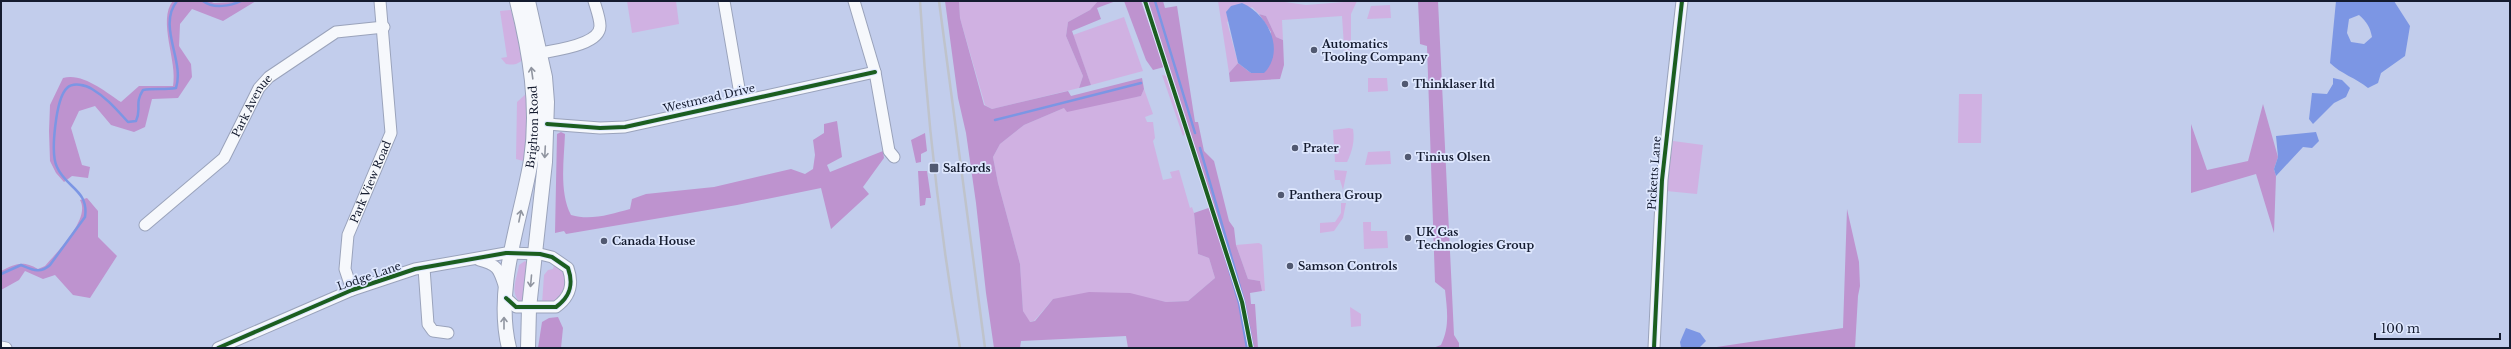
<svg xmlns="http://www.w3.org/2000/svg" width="2511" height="349" font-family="'Libre Baskerville',serif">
<rect width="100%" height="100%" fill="#c2cdec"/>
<g fill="#d0b1e2">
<path d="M627 1H676L679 24 632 33Z"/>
<path d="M959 1H1098L1090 10 1068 22 1066 36 1083 76 1079 88 992 109 985 105 960 18Z"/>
<path d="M1218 1H1278L1306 5 1357 1 1351 14V62L1345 61 1342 16 1282 20 1283 40 1276 37 1266 16 1259 14 1252 7 1227 22 1238 63 1229 73Z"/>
<path d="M1390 5 1391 18 1367 19 1371 6Z"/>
<path d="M511 10 523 59C518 65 513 65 506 64L501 58 507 57 500 11Z"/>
<path d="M1124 17 1143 71 1091 85 1073 35Z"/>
<path d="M1162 75 1167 76 1185 134 1183 136Z"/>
<path d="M1368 78H1387L1388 91 1368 92Z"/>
<path d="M1144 89 1153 114 1145 117 1147 122H1153L1155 138 1153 141 1163 180 1172 178 1170 172 1179 170 1190 208 1192 207 1194 213 1198 254 1209 258 1215 278 1188 301 1166 302 1130 294 1053 299 1034 321 1029 322 1023 311 1020 264 998 183 993 157 1000 144 1024 125 1064 108 1141 96Z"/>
<path d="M527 93 526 148 523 161 516 159 517 102Z"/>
<path d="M1959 94H1982L1981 143H1958Z"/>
<path d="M1349 128 1353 129C1355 141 1352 152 1347 162H1335L1333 130Z"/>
<path d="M1673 141 1703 145 1697 194 1666 191Z"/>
<path d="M1390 151 1391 164 1365 165 1368 152Z"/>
<path d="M1334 170 1347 171 1343 190 1340 180H1335Z"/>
<path d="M1341 203H1346L1343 218 1334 231 1320 233V223L1335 222 1341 213Z"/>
<path d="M1363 222H1371V231H1387L1388 248 1364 249Z"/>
<path d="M1259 243 1262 245 1265 291H1262L1260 281 1248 279 1236 245Z"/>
<path d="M525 261 527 263 524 302 521 303C509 293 517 279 519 265Z"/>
<path d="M554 265 559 266 565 274V294L556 302 542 304 544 275 548 270 553 269Z"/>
<path d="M1350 307 1361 314V326L1351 327Z"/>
</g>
<g fill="#be93cf">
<path d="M173 1H209L214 3 256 1 223 21 192 9 180 24 179 46 191 64 192 77 178 98 152 99 145 127 134 132 111 125 95 106 79 111 71 128 82 165 90 167 88 178 72 176 64 182 56 173 50 161 49 131 50 105 63 78C82 72 106 92 121 102L139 86H173C178 62 157 20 173 1Z"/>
<path d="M945 1H959L960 18 984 105 992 109 1068 91 1071 96 1142 78 1144 89 1141 96 1067 112 1064 108 1024 125 1000 144 993 157 998 183 1020 264 1023 311 1030 322 1035 321 1053 299 1089 292 1130 293 1166 302 1188 301 1215 278 1209 258 1198 254 1194 213 1214 206 1148 1H1163L1165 8 1177 6 1195 122H1198L1204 151 1214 161 1229 221 1234 228 1236 245 1248 279 1260 281 1262 291 1250 293 1251 304H1255L1258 348H1128L1126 336 1021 341 1020 348H994L986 293 976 203 966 133 958 98Z"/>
<path d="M1098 1H1116L1097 8 1101 19 1072 31 1091 85 1079 88 1083 76 1066 36 1068 22 1090 10Z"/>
<path d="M1124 1H1141L1164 67 1153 70 1146 60Z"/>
<path d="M1418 1H1438L1454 335 1459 343V348H1433L1441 345C1450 327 1447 309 1445 290L1435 282 1427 46 1420 44Z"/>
<path d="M1259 14 1266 16 1276 37 1283 40 1284 65 1280 79 1230 82 1229 73 1238 63 1251 73 1271 32Z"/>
<path d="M2263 104 2278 157 2274 169 2276 176 2274 233 2256 174 2191 193V124L2207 170 2248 161Z"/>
<path d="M837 121 842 157 827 165 830 172 883 151 884 158 863 187 869 194 831 229 821 188 737 205 566 234 564 231 555 233 557 134 561 132 565 134C564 160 559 192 571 215 591 221 611 214 630 209L632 199 646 194 714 187 791 169 805 174 813 169 815 155 813 140 824 133V124Z"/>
<path d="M925 133 927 151 921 154V162L916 163 911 140Z"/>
<path d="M927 171 931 198H926L925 205 920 206 918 171Z"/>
<path d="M87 198 98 211V237L117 256 90 298 73 295 55 275 43 279 25 271 19 280 1 290V271C16 264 22 260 38 269L45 266C57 252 91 218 80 200Z"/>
<path d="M1847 209 1859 262 1860 286 1858 296 1855 348H1710L1843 328Z"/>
<path d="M558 317 563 328 561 348H538L542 322 549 318Z"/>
</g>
<g fill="#7c96e4" fill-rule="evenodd">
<path d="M2336 1H2394L2410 26 2405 56 2381 73 2378 83 2368 88C2356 78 2341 74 2330 63ZM2359 15C2367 22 2370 27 2372 37L2364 44 2351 42 2347 33 2349 19Z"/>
<path d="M1242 3C1268 14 1286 51 1264 73H1251L1238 63 1226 12 1231 6Z"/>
<path d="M2333 78 2342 80 2350 88 2346 97 2334 103 2313 124 2309 119 2312 93 2327 94 2333 84Z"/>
<path d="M2316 132 2319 141 2312 148 2303 147 2276 176 2274 169 2278 157 2276 136Z"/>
<path d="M1686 328 1700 333 1706 341 1700 347 1681 348 1680 342Z"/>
</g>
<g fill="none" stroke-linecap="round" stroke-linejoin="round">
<g stroke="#7c96e4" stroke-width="2.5">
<path d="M203 1C213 9 231 6 241 1"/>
<path d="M1155 1 1195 133"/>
<path d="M995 120 1141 83"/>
<path d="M1200 148 1244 301 1253 348"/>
<path d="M1220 238 1239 303 1247 348"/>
<path d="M1 274 21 265C33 270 40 274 50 265L85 217C89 190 66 188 57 167 50 153 56 98 67 88 73 82 86 85 92 89 107 98 116 109 128 122L136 121C142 109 134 104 143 90 154 88 164 90 176 88 185 61 157 26 177 1"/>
</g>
<g stroke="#9aa3bb" stroke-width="13">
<g id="minor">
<path d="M724 1 741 100"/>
<path d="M854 1 875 72 889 151 894 157"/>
<path d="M541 53C556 50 600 45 600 26 600 18 596 8 594 1"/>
<path d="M547 124 600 128 625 127 875 72"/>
<path id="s1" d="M145 225 224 158 259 88 269 77 336 32 384 27"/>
<path d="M479 260C499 265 499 270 505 288"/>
<path d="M424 268 428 324 433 331 448 333"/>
<path id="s2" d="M352 290 345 269 348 235 391 133 380 1"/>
<path d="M1 347 6 348"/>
<path d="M218 348 352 290 415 269 506 253 540 254 552 257 568 268C574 285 570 297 556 307H516L506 298"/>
<path d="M1654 348 1662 180 1682 1"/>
</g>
</g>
<g stroke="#9aa3bb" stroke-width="16">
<g id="major">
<path id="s3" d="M509 348C494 287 521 220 531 160 539 106 530 53 517 1"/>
<path d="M528 348 529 308 545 162 547 102 545 77 528 1"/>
</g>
</g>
<use href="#minor" stroke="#f6f8fc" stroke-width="11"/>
<use href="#major" stroke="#f6f8fc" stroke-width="14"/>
<g stroke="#bfc3cb" stroke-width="2.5">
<path d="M920 1C927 117 940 233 960 348"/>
<path d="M939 1 985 348"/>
</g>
<g stroke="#dee7fe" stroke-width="6">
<g id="cycleway">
<path d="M1145 1 1242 302 1251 348"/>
<path d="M547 124 600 128 625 127 875 72"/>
<path d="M218 348 352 290 415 269 506 253 540 254 552 257 568 268C574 285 570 297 556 307H516L506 298"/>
<path d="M1654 348 1662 180 1682 1"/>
</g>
</g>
<use href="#cycleway" stroke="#1b5e20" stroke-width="4"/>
</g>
<defs><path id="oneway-shaft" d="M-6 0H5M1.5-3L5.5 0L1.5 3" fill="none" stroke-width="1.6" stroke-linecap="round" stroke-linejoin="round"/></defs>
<g stroke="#9095a0">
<use href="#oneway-shaft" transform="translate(532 73) rotate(-98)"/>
<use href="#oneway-shaft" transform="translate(545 152) rotate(93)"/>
<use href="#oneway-shaft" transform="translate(520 216) rotate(-79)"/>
<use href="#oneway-shaft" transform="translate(531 281) rotate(95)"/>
<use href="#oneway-shaft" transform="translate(504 323) rotate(-90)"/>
</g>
<g fill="#515971" stroke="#dee7fe" stroke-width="1.5">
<circle cx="1314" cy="50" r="4"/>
<circle cx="1405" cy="84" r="4"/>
<circle cx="1295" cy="148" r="4"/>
<circle cx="1408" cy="157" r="4"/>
<rect x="929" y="163" width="10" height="10" rx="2"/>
<circle cx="1281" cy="195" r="4"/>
<circle cx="1408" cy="238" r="4"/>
<circle cx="604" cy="241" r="4"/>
<circle cx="1290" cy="266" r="4"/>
</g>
<g text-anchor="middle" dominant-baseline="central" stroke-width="3.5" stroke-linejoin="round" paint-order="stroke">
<g font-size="11" font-weight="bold" fill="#141b2f" stroke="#dee7fe" text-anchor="start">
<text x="1322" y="44">Automatics<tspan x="1322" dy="13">Tooling Company</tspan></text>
<text x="1413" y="84">Thinklaser ltd</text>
<text x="1303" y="148">Prater</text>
<text x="1416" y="157">Tinius Olsen</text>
<text x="943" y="168">Salfords</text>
<text x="1289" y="195">Panthera Group</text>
<text x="1416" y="232">UK Gas<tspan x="1416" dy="13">Technologies Group</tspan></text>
<text x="612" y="241">Canada House</text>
<text x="1298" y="266">Samson Controls</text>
</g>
<g font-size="11" fill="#141b2f" stroke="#dee7fe">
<text transform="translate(709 98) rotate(-13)">Westmead Drive</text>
<text stroke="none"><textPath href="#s1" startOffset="163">Park Avenue</textPath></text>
<text stroke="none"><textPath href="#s3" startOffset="224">Brighton Road</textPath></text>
<text transform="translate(1654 173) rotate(-86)">Picketts Lane</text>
<text stroke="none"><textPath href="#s2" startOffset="114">Park View Road</textPath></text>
<text transform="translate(369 276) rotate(-19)">Lodge Lane</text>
</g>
</g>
<rect width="2511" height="349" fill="none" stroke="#141b2f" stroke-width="4"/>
<path d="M2375 333v6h125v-6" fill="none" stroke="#141b2f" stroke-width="2"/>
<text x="2381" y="333" font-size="12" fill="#141b2f" stroke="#dee7fe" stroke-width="3" paint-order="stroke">100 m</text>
</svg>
